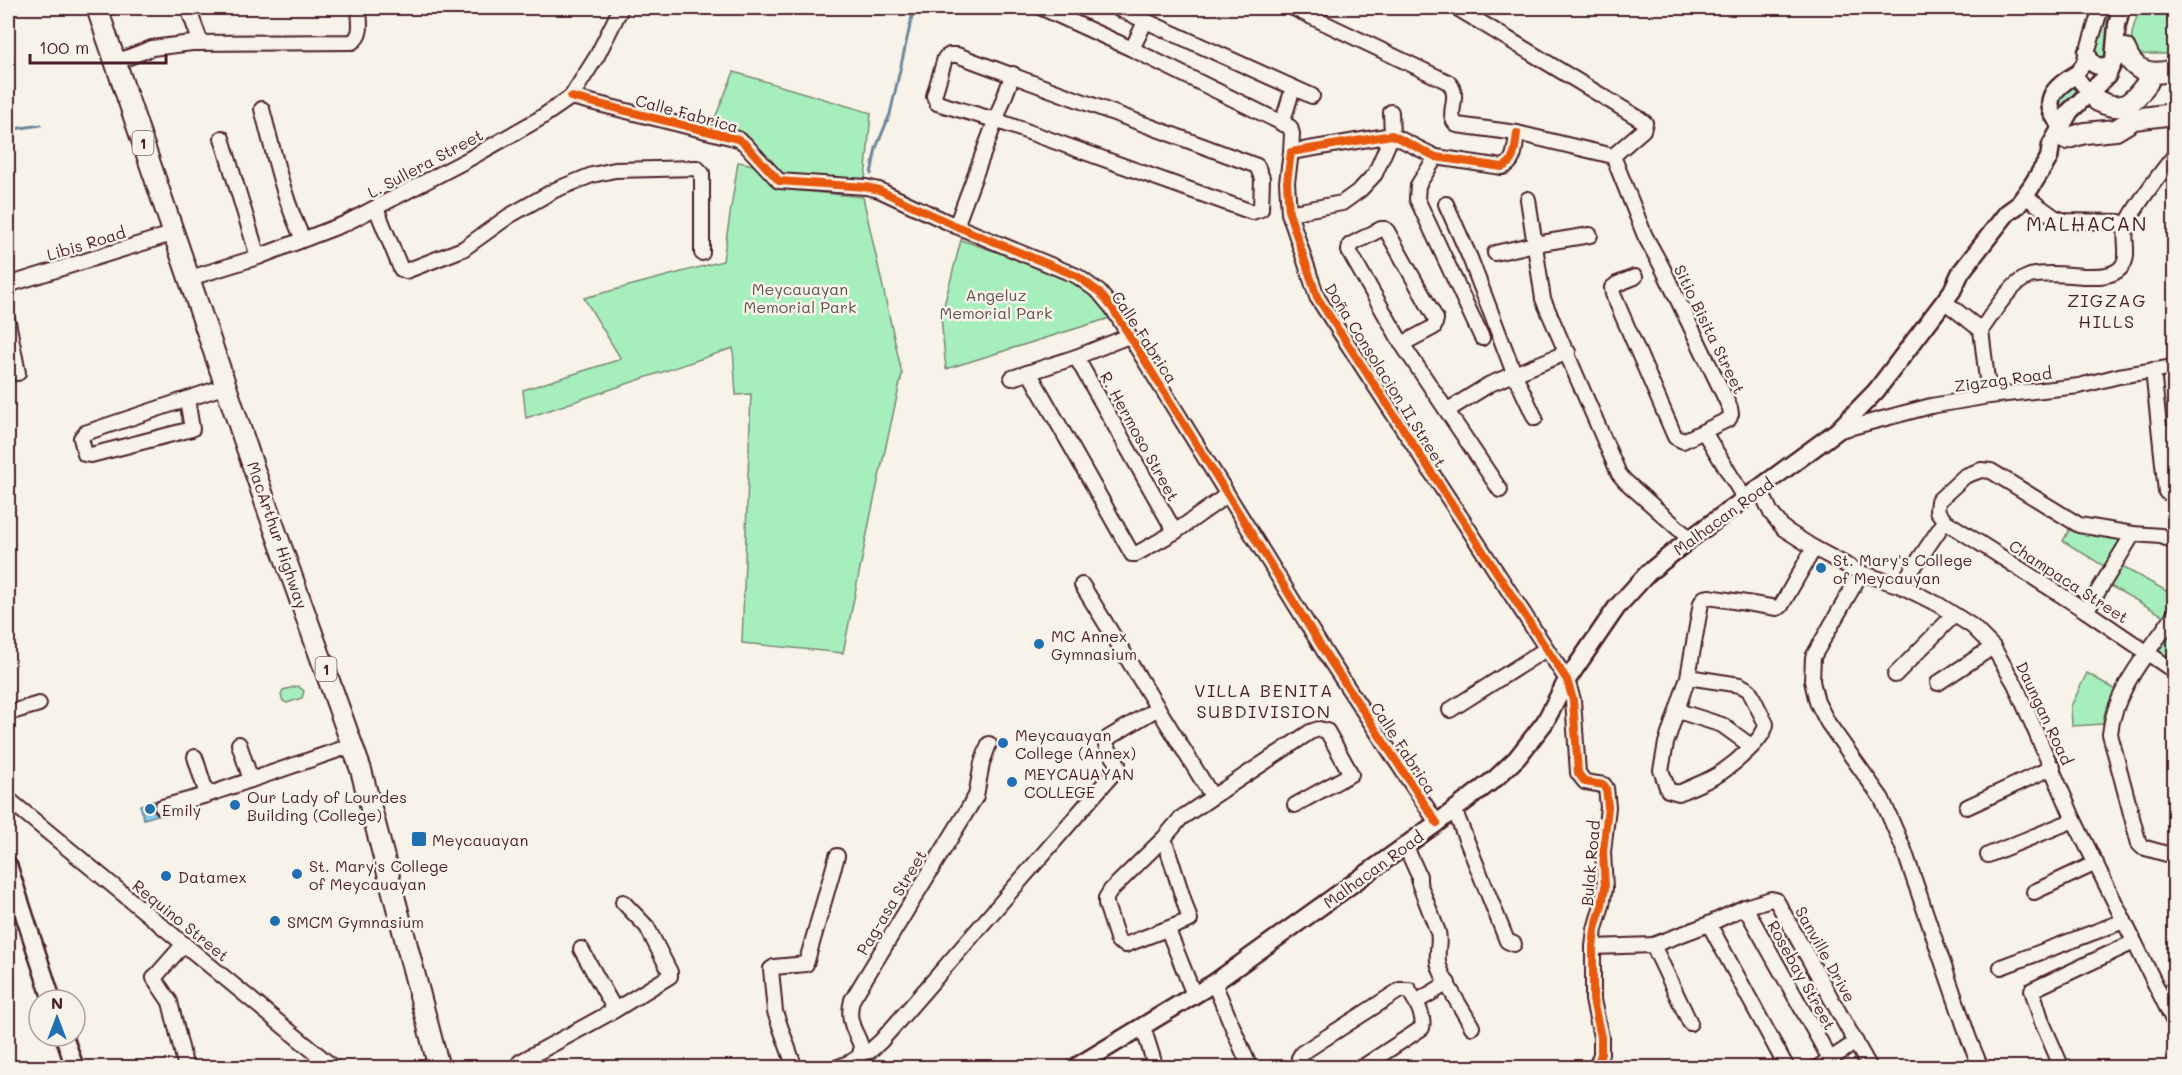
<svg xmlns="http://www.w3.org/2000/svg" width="2182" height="1075" font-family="Mali,sans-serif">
<rect width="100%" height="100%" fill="#f7f3e8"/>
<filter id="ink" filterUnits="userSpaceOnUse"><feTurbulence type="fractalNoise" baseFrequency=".0167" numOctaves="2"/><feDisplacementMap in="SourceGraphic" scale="12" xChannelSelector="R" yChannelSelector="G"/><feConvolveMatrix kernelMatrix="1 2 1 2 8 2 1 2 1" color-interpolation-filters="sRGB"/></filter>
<g filter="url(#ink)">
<g fill="#a6efbd" stroke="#788774" stroke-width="1.5">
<path d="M2107 8H2115L2107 57 2098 62 2092 52Z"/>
<path d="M2141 8H2174V52C2166 55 2159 54 2150 54 2145 54 2141 56 2136 53 2125 47 2136 17 2141 8Z"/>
<path d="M734 72 871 113 865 181 779 176 745 136 712 125Z"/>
<path d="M2072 85 2078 94 2057 116V90Z"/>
<path d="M738 162C761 165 762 169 773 188L863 197 902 374 872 509 843 653 742 643 751 394 736 395 733 348 526 418 523 390 621 359 584 298 723 261Z"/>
<path d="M961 240 1065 275 1097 296 1113 317 946 369 941 317Z"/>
<path d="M2069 530 2094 534 2126 536 2110 570 2063 541Z"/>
<path d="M2117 564 2174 595 2164 616 2105 583Z"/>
<path d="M2174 620V666L2153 653Z"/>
<path d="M2087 673 2118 691 2105 711 2103 724 2072 726 2071 706Z"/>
<path d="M298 686 304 691 302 698 287 703 283 701 281 695 283 690Z"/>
</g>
<path fill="#86cce7" stroke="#6e879c" stroke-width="1.5" d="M157 800 161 814 144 819 140 805Z"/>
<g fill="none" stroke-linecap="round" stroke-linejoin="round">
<g stroke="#6e879c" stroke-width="3">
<path d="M8 130 41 125"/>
<path d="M871 174 876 148 890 114 914 8"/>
</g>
<g stroke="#4a1f2b" stroke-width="18">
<g id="minor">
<path d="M188 8 201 43"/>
<path d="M1042 8 1132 49 1290 127 1292 134 1291 152"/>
<path d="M1117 8 1312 96"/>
<path d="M1293 8 1448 82C1463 97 1444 113 1457 125L1517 133 1613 156 1643 130 1645 123 1640 119 1457 8"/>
<path d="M1132 49 1145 22"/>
<path d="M950 55H957L1257 166 1262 178 1261 209 1252 212 995 120 937 103 934 96 945 58Z"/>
<path d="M116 62 152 48 192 43 352 42C364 35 359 19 359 8"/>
<path d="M2090 94 2075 75 2083 65 2101 8"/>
<path d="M571 97 738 139 744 143 779 181 866 187 879 190 956 226 1077 276 1099 292 1113 309 1329 659 1437 823"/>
<path d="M262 109C274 153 283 198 303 239"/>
<path d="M1282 124 1293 88"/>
<path d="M1517 133C1515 146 1516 163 1502 167L1436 157 1392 135 1291 152 1287 182 1289 213 1317 297 1567 680 1573 700 1578 773 1585 782 1604 785 1606 788 1608 807 1603 852 1605 888 1602 905 1595 929 1593 947V1000L1601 1037V1054L1596 1068"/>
<path d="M222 138 258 257"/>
<path d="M1613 156 1645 236 1662 267 1730 408 1731 414 1729 419 1683 441 1675 437 1613 294 1612 288 1617 284 1635 277"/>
<path d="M1436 157 1418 185 1417 199 1482 338"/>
<path d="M2025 196 2054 217 2065 221 2119 222 2126 226"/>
<path d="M1528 199 1543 299 1619 474 1625 481 1690 539"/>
<path d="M1446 204 1470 258 1514 373 1535 418"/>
<path d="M376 208 401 269 406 271 463 249 509 216 555 190 592 175 615 170 697 168 702 173V253"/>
<path d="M1289 213 1342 203 1360 190 1375 174 1392 135 1391 112"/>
<path d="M956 226 1013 74"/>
<path d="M1495 253 1535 244 1590 235"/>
<path d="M190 278 258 257 344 224 467 160 539 119 571 97 597 56 621 8"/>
<path d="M8 287 14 283 175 233"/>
<path d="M1944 301 1981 330 1989 396"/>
<path d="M8 322 18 373"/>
<path d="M1981 330C1992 315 2011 282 2030 276 2047 272 2068 275 2085 276 2096 276 2108 277 2117 271 2134 259 2121 240 2127 224 2136 204 2160 174 2174 156"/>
<path d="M1402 344 1434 327 1436 319 1387 231 1385 229H1381L1350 245 1349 251 1402 344 1500 490"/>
<path d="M1076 357 1175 532"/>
<path d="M2153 370 2166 492"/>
<path d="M1029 372 1132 554H1136L1175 532 1227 495"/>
<path d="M1012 378 1076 357 1129 336"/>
<path d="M187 399 192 429 91 455 85 454 81 438 85 433 226 386"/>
<path d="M1448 410 1490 384 1568 352"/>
<path d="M1837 431 1931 406 1989 396 2079 386 2119 376 2174 367"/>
<path d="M1704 432 1745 499"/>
<path d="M2160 434 2174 432"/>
<path d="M1760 489 1771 513 1784 529 1814 548 1861 573 1901 586 1939 605 1972 626 1993 647 2015 684 2074 820 2174 1022"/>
<path d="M1945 521 2086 611 2174 671"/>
<path d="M1861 573 1813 657 1812 681 1817 702 1828 723 1882 799 1904 850 1969 1039 1981 1068"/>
<path d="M1082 585 1212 796"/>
<path d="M1901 586 1945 521 1937 511 1938 501 1965 476 1981 470 1991 471 2079 525 2133 534 2161 536 2174 541"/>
<path d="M2086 611 2133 534"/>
<path d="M2174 615C2150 651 2114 689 2110 734L2139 844 2142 847 2174 856"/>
<path d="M1895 675 1954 615"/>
<path d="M1688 677 1740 685 1749 690 1766 724C1765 738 1735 763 1722 772 1709 781 1693 786 1679 793L1668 790 1661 770 1663 760 1666 743 1688 677 1701 603 1704 598 1709 597 1777 608 1781 606 1814 548"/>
<path d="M1938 683 1993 647"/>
<path d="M1450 710 1546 649"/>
<path d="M1678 711 1722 725 1751 746"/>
<path d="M8 713 39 704"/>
<path d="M239 744 251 780"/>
<path d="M195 757 207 795"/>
<path d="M8 799 334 1068"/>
<path d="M162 807 207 795 353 745"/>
<path d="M1967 807 2053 767"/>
<path d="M1454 809 1507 941 1514 944"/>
<path d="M1164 838 1190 920 1125 945 1118 941 1106 904V898L1111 890 1164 838 1181 818 1310 732 1319 729 1327 731 1351 774 1295 805"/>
<path d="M1405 845 1419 876V883L1438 932C1441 943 1435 955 1439 966 1446 986 1462 1008 1472 1027"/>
<path d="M1988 855 2074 820"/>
<path d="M2034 892 2096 863"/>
<path d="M1745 907 1835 1068"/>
<path d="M1709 924 1787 1068"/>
<path d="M1168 930 1194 995"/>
<path d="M184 944 154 978 170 1002 186 1068"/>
<path d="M1653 945 1690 1023"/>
<path d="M1593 947 1653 945 1709 924 1745 907 1771 899 1776 900 1870 1068"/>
<path d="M581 949 615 1010"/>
<path d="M2001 967 2124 921"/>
<path d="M1214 983 1250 1068"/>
<path d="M1416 1002 1448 983"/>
<path d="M1143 1027 1156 1068"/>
<path d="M861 1053 870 1051 881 1041 1117 769 1118 764 1106 745 1108 738 1158 708"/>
<path d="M516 1068 520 1062 615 1010 670 976V972L647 927 623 902"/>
<path d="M795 1068 775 1012 771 969 774 967 806 964 837 856"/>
<path d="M836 1068C843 1065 853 1062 858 1057 867 1048 854 1034 852 1024 849 1016 850 1008 852 1000L976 796 982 763 989 744"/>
<path d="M1304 1068 1299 1058 1302 1053 1400 990H1409C1415 1001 1425 1015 1422 1028L1361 1068"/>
<path d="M1817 1068 1856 1042"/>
<path d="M2062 1068 2042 1022 2032 990 2134 942"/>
</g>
</g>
<g stroke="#4a1f2b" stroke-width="21">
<g id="major">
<path d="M2087 52C2090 66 2100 70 2113 63"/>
<path d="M2061 125C2040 102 2053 88 2075 75"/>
<path d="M8 865 52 1000"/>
<path d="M64 1036 75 1068"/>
<path d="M1074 1068 1214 983 1437 823 1496 778 1517 758 1545 722 1567 680 1617 607 1648 573 1690 539 1837 431 1876 391 1952 291 1961 272 2007 213 2018 205 2031 187 2049 158 2051 145 2070 111 2107 76 2114 60 2117 25 2121 8"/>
</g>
</g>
<g stroke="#4a1f2b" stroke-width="24">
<g id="highway">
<path d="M97 8 269 513 361 770 439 1068"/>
<path d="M2125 49C2133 73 2152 76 2174 70"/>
<path d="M2098 101C2125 114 2133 102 2148 82"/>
<path d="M2065 139 2085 133 2116 130 2134 119 2174 114"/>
</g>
</g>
<use href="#minor" stroke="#f7f3e8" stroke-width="14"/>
<use href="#major" stroke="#f7f3e8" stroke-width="16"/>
<use href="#highway" stroke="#f7f3e8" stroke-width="20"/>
<g stroke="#f7f3e8" stroke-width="11">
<g id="cycleway">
<path d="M571 97 738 139 744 143 779 181 866 187 879 190 956 226 1077 276 1099 292 1113 309 1329 659 1437 823"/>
<path d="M1517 133C1515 146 1516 163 1502 167L1436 157 1392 135 1291 152 1287 182 1289 213 1317 297 1567 680 1573 700 1578 773 1585 782 1604 785 1606 788 1608 807 1603 852 1605 888 1602 905 1595 929 1593 947V1000L1601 1037V1054L1596 1068"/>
</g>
</g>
<use href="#cycleway" stroke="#e8590c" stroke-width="8"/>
</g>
</g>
<g fill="#1f6fb2" stroke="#f7f3e8" stroke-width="2">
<circle cx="1821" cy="568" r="6"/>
<circle cx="1039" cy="644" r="6"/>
<circle cx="1003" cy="743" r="6"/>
<circle cx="1012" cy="782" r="6"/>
<circle cx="235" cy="805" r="6"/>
<circle cx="150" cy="809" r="6"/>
<rect x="411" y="831" width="16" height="16" rx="3"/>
<circle cx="297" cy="874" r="6"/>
<circle cx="166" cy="876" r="6"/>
<circle cx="275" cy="921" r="6"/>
</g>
<g text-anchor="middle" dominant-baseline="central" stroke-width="5" stroke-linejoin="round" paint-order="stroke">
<g fill="#f7f3e8" stroke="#7e5f64" stroke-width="1.5">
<rect x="132.5" y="131" width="21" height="24" rx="4.5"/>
<rect x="315.5" y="657" width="21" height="24" rx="4.5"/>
</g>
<g font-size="15" font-weight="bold" fill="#4a1f2b">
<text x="143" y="143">1</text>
<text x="326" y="669">1</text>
</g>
<g font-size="16" fill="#4a1f2b" stroke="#f7f3e8">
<text transform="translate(687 113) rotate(15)">Calle Fabrica</text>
<text transform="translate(425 163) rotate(-28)">L. Sullera Street</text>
<text transform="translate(86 243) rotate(-17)">Libis Road</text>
<text transform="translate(1710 329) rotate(64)">Sitio Bisita Street</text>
<text transform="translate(1145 337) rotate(57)">Calle Fabrica</text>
<text transform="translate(1386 375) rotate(58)">Doña Consolacion II Street</text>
<text transform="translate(2003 379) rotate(-8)">Zigzag Road</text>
<text transform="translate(1140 436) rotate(61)">R. Hermoso Street</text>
<text transform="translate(1723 516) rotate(-36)">Malhacan Road</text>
<text transform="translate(278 535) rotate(71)">MacArthur Highway</text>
<text transform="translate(2069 581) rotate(33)">Champaca Street</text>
<text transform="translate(2045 713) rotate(65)">Daungan Road</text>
<text transform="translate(1404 748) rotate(57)">Calle Fabrica</text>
<text transform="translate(1590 863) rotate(-85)">Bulak Road</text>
<text transform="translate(1373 869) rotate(-36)">Malhacan Road</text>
<text transform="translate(891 902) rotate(-59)">Pag-asa Street</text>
<text transform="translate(181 920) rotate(39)">Requino Street</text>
<text transform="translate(1826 954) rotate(61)">Sanville Drive</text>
<text transform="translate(1802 975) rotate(61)">Rosebay Street</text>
</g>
<g font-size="16" fill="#615350" stroke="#f7f3e8">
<text x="800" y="288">Meycauayan<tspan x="800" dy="18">Memorial Park</tspan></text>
<text x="996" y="294">Angeluz<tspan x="996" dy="18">Memorial Park</tspan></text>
</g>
<g font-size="16" fill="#4a1f2b" stroke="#f7f3e8" text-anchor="start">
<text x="1833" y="559">St. Mary's College<tspan x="1833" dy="18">of Meycauyan</tspan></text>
<text x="1051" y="635">MC Annex<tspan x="1051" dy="18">Gymnasium</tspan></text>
<text x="1015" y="734">Meycauayan<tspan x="1015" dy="18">College (Annex)</tspan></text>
<text x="1024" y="773">MEYCAUAYAN<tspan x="1024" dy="18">COLLEGE</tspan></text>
<text x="247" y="796">Our Lady of Lourdes<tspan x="247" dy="18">Building (College)</tspan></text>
<text x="162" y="809">Emily</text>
<text x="432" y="839">Meycauayan</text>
<text x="309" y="865">St. Mary's College<tspan x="309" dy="18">of Meycauayan</tspan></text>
<text x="178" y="876">Datamex</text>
<text x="287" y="921">SMCM Gymnasium</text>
</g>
<g font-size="18" letter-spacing="1.5" fill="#4a1f2b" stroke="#f7f3e8">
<text x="2107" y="300">ZIGZAG<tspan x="2107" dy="21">HILLS</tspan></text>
<text x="1264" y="690">VILLA BENITA<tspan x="1264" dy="21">SUBDIVISION</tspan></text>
</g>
<g font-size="20" letter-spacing="1.5" fill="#4a1f2b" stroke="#f7f3e8">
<text x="2087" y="223">MALHACAN</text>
</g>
</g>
<rect width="2182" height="1075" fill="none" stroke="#f7f3e8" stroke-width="30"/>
<rect x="15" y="15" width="2152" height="1045" fill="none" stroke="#4a1f2b" stroke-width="2" filter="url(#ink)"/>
<g transform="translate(57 1018)"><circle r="28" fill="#f7f3e8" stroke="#b29e9c" stroke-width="1.5"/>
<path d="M0-4.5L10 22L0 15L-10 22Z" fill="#1f6fb2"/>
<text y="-9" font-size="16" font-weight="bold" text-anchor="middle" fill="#4a1f2b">N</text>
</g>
<path d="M30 54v9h136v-9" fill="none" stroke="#4a1f2b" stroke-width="3"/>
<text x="39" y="54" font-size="18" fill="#4a1f2b" stroke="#f7f3e8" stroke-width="4.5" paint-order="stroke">100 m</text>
</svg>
